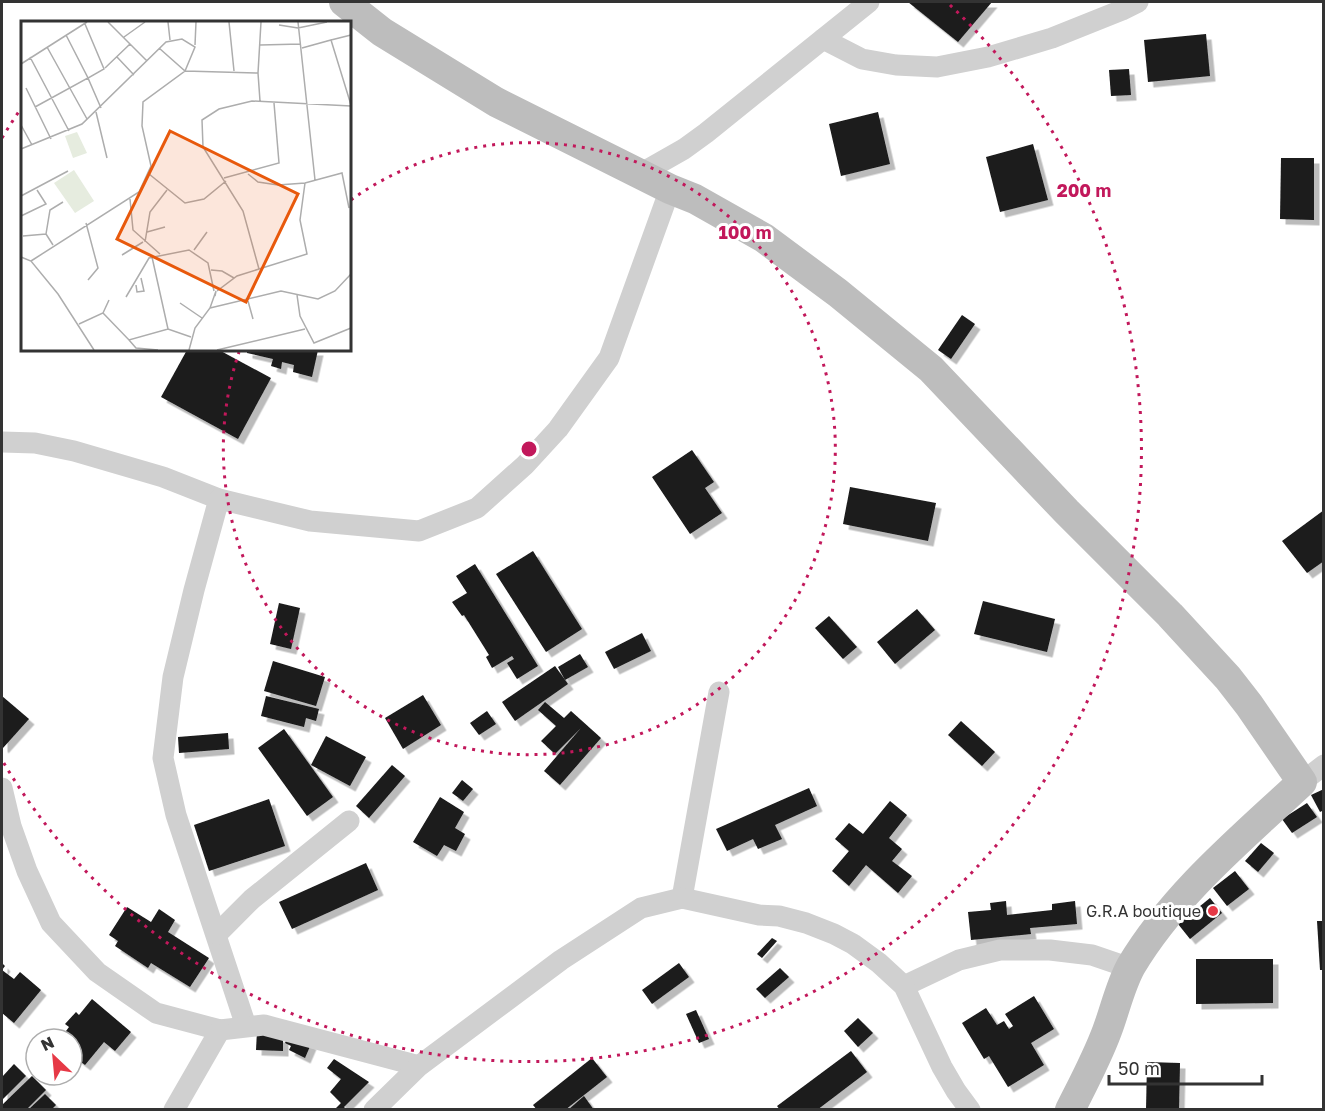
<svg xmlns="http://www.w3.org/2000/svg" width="1325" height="1111" font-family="'Golos Text',sans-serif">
<defs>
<filter id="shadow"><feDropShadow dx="5.5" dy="5.5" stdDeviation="0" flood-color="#0004"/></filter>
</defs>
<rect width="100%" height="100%" fill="#fff"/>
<g fill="#1a1a1a" filter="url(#shadow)">
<path d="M908 2H992L958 42Z"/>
<path d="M1206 34 1210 76 1148 82 1144 40Z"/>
<path d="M1129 69 1131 95 1111 96 1109 70Z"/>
<path d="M878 112 890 164 841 176 829 124Z"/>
<path d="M1033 144 1048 200 1000 212 986 157Z"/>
<path d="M1281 158H1314V220L1280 219Z"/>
<path d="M962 315 975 324 951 359 938 350Z"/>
<path d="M187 350H219L271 378 238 439 161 397Z"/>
<path d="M247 350H318L312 377 293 372 294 365 282 362 281 369 271 366 273 359 247 353Z"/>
<path d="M692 450 714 482 705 488 722 513 690 534 652 477Z"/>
<path d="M850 487 936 503 928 541 843 524Z"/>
<path d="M1324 510V561L1307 573 1282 541Z"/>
<path d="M533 551 582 629 546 652 496 574Z"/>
<path d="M475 564 538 666 517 679 507 663 514 659 512 656 492 668 486 657 489 655 464 615 462 616 452 602 467 593 456 576Z"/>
<path d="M983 601 1055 619 1047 652 974 634Z"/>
<path d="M279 603 300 608 291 649 270 644Z"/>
<path d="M917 609 935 630 895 664 877 642Z"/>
<path d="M829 616 857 647 843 659 815 628Z"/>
<path d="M642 633 651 651 614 669 605 652Z"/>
<path d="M580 654 588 667 565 680 558 667Z"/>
<path d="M273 661 325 677 316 706 264 691Z"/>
<path d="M555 666 568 684 515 721 502 702Z"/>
<path d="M423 695 441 725 403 749 385 718Z"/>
<path d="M2 696 29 719 3 748 2 746Z"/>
<path d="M266 696 319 709 316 721 306 718 304 727 261 716Z"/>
<path d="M545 702 564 718 571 711 601 738 560 785 544 771 581 728 555 754 541 741 556 726 538 710Z"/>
<path d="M487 711 496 724 479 735 470 723Z"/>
<path d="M961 721 995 752 982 766 948 735Z"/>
<path d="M284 729 333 797 307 816 258 748Z"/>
<path d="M228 733 229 749 179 753 178 737Z"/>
<path d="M326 736 366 757 350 786 311 765Z"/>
<path d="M392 765 405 776 369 818 356 806Z"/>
<path d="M462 780 473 789 463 801 452 793Z"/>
<path d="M809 788 817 806 775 825 782 839 758 849 753 839 727 851 716 829Z"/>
<path d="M1324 789V810L1320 812 1311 795Z"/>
<path d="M440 797 464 812 455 828 465 834 456 851 444 845 437 856 413 842Z"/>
<path d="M269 799 285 846 209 871 194 825Z"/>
<path d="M890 801 907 815 889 838 902 849 892 861 912 876 898 893 866 865 849 886 832 871 849 851 835 839 849 823 863 834Z"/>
<path d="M1307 803 1317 817 1292 833 1282 819Z"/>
<path d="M1261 843 1274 853 1258 872 1245 861Z"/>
<path d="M366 863 378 890 292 929 279 902Z"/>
<path d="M1235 871 1249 889 1227 906 1213 888Z"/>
<path d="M1210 898 1222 913 1190 939 1178 924Z"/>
<path d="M1006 901 1007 915 1052 910V904L1075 901 1077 924 1030 928 1031 934 971 940 968 912 991 910 990 903Z"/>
<path d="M127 907 151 922 159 909 175 920 168 932 209 958 190 987 151 963 148 968 115 946 118 941 109 935Z"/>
<path d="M1317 921H1324V970H1320Z"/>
<path d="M772 938 777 941 762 958 757 954Z"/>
<path d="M1196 959H1273V1003L1196 1004Z"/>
<path d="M2 963 5 966 2 970 14 979 20 972 41 990 14 1023 2 1013Z"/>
<path d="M679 963 689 977 652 1004 642 990Z"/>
<path d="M780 968 789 977 765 998 756 989Z"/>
<path d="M1034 996 1054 1029 1031 1043 1044 1065 1008 1087 989 1056 984 1059 962 1023 986 1008 997 1025 1004 1021 1009 1029 1013 1026 1005 1014Z"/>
<path d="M92 999 131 1032 115 1051 104 1042 85 1065 72 1055V1039H60L69 1027 65 1024 76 1012 79 1015Z"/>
<path d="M696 1010 709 1039 699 1043 686 1014Z"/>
<path d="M858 1018 873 1033 858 1047 844 1031Z"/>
<path d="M257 1031 283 1038V1051L256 1050Z"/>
<path d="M288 1036 311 1044 305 1058 289 1050 291 1046 285 1043Z"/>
<path d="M851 1051 867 1072 817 1110H780L777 1106Z"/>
<path d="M592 1058 607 1077 565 1110H537L533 1105Z"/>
<path d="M334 1059 369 1082 344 1107 347 1110H334L341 1103 330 1092 341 1079 327 1068Z"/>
<path d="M1147 1062 1180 1063 1179 1110H1146Z"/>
<path d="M14 1064 26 1076 2 1100V1077Z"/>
<path d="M32 1076 46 1090 26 1110H2V1105Z"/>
<path d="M45 1094 56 1105 51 1110H28Z"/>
<path d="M584 1096 594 1110H568Z"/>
</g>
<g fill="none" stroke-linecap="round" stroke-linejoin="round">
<g stroke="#d0d0d0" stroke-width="21">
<path d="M823 39 862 59 896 65 937 67 988 57 1052 38 1122 10 1138 2"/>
<path d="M640 174 684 149 706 133 869 2"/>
<path d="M2 442 35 443 74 451 163 477 219 499 310 521 419 531 477 508 525 465 558 429 609 358 670 189"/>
<path d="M219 499 194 590 173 677 163 758 176 815 246 1026"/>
<path d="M1302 782 1324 765"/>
<path d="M2 788 11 826 27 871 51 923 97 972 156 1013 220 1030 264 1025 419 1066"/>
<path d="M682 898 719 692"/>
<path d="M217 934 252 899 349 821"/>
<path d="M904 986 959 960 1000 950H1050L1092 955 1130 968"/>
<path d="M174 1110 220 1030"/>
<path d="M374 1110 419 1066 561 960 641 908 682 898 759 915 779 916 806 923 834 934 853 944 879 963 904 986 942 1067 956 1091 970 1110"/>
</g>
<path stroke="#bdbdbd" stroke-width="30" d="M344 2 382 32 496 102 670 189 695 199 764 238 838 293 931 369 1067 512 1170 615 1228 678 1249 705 1302 782C1242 838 1174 894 1131 966 1120 986 1115 1010 1107 1031 1097 1058 1083 1084 1070 1110"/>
</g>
<g fill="none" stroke="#c2185b" stroke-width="3" stroke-dasharray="3 6">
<path d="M351 200A306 306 0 1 1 239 352"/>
<path d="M2 138A612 612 0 0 1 22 107M950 5A612 612 0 1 1 2 760"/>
</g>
<circle fill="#e63946" stroke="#fff" stroke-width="2" cx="1213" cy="911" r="6"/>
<g text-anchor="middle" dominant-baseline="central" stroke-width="6" stroke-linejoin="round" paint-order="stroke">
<g font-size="16" fill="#333" stroke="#fff" text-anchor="end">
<text x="1201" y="911">G.R.A boutique</text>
</g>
</g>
<g transform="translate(21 21)">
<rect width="330" height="330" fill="#fff"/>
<path d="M56 111 66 132 52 137 44 115ZM53 149 73 180 54 192 33 162Z" fill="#e6ecdf"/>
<path fill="none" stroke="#adadad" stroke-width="1.5" d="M87 1 126 40M147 1 149 19M208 1 213 50M277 1 294 159M64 3 83 48 67 57 80 87M258 4 277 7 306 1M103 16 124 1M310 19 330 14M174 24 175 1M239 24 280 23M26 26 66 98M138 27 164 50 237 52 239 80M281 27 310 19 330 84M9 36 48 110M96 36 113 54M0 43 66 1M84 47 109 23M237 52 240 1M5 67 30 118M14 86 67 57 45 14M75 91 86 137M0 104 11 124M0 128 61 103 145 21 161 18 174 26 164 50 122 81 121 105 130 145 118 171 10 240M128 153 164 182 183 178 205 160M227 153 237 161 257 164 284 162 321 152 328 187M203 157 258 142 253 82M0 175 47 150M109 178 112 209 139 233M0 195 25 183 16 169M65 202 77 247 67 259M126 211 144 206M2 215 25 213M124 221 129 191 146 169M32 224 25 213 29 189 42 181M173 229 186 211M101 234 122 221M0 236 10 240 37 273 73 329M131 236 147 308M238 248 286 233 279 199 284 162M190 249 201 250 213 257M115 264 116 271 123 270 120 257M196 270 216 255 238 248 222 190 182 126 181 99 198 88 231 80 330 85M276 274 279 295 293 322 330 307M105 276 128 237 168 229 187 242 193 270M227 280 232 298M159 282 181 297M189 287 260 270 297 278 314 270 330 253M82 292 108 319 147 308 170 316M58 303 82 292 88 279M108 319 115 327 137 329M168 329 174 307 189 287 195 270 194 275M196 329 284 308"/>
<path fill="#e8590c" fill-opacity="0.15" stroke="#e8590c" stroke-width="3" d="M149 110 277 173 225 281 96 218Z"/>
<rect width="330" height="330" fill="none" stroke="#333" stroke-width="3"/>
</g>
<circle cx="529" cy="449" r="9" fill="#c2185b" stroke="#fff" stroke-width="3"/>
<g font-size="18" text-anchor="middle" font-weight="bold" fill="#c2185b" stroke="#fff" stroke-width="6" stroke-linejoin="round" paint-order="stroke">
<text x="1084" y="197">200 m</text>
<text x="745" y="239">100 m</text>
</g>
<rect width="1325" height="1111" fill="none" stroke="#333333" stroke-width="6"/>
<g transform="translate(54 1057) rotate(334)"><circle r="28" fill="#ffffff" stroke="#adadad" stroke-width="1.5"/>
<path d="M0-4.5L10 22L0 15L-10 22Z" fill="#e63946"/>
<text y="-9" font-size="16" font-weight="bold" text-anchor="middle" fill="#333333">N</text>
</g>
<path d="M1109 1075v9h153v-9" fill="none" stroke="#333333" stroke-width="3"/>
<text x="1118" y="1075" font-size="18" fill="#333333" stroke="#ffffff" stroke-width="4.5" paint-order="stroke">50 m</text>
</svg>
